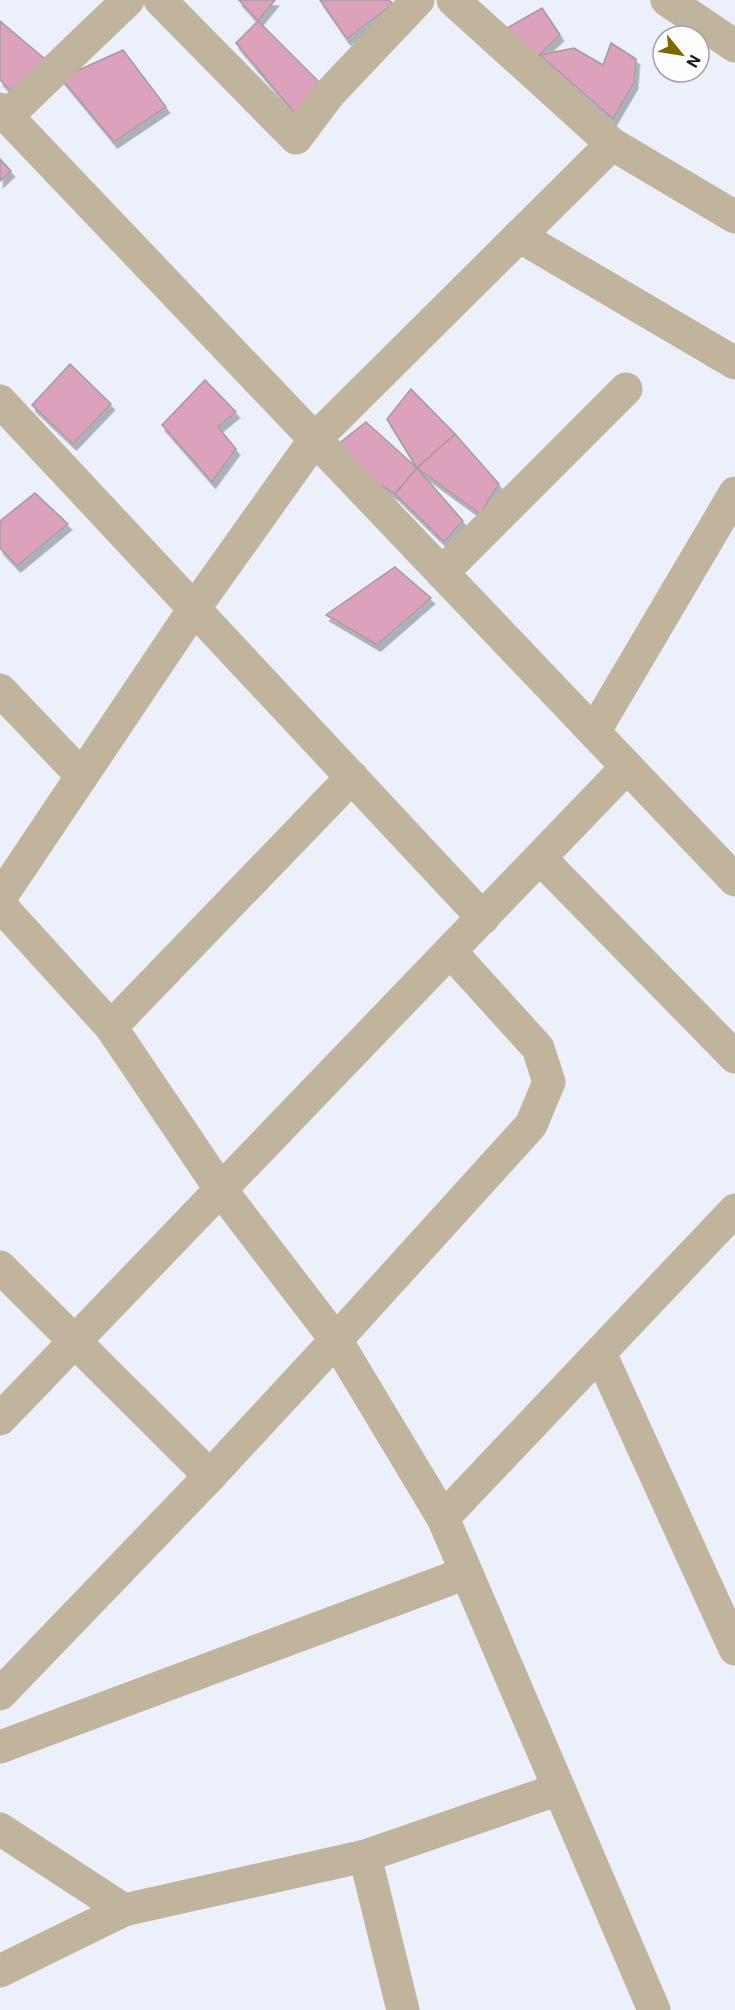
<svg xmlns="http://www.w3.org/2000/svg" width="735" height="2010" font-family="Roboto,sans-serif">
<defs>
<filter id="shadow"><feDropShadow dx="3.5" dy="6" stdDeviation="0" flood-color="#0004"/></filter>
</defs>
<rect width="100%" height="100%" fill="#ebf0fb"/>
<g fill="#dca2bd" stroke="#a69a9f" stroke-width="1.5" filter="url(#shadow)">
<path d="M239 0H275L258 21Z"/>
<path d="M320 0H389L393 4 347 39Z"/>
<path d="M542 8 560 35 527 67 493 36Z"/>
<path d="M0 21 45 59 11 91 0 80Z"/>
<path d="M258 21 321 84 298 117 236 43Z"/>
<path d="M611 43 636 59 634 83 613 119 540 55 574 48 603 65Z"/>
<path d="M123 50 166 107 114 142 61 78Z"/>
<path d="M0 159 11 171 0 181Z"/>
<path d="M70 364 111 404 73 444 32 405Z"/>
<path d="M205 380 236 412 218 427 236 449 212 482 162 425Z"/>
<path d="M411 389 455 434 417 468 387 419Z"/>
<path d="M366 422 417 468 395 494 327 453Z"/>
<path d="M455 434 499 484 480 514 417 468Z"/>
<path d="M417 468 463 521 444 542 395 494Z"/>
<path d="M35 493 68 524 17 566 0 548V521Z"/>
<path d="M395 567 431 598 377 645 326 615Z"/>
</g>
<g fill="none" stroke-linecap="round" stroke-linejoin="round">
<g stroke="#c0b49c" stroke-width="33">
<path d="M160 0 296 138 329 94 418 0"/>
<path d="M453 0 612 144 735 217"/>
<path d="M667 0 735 46"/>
<path d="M0 109 735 880"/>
<path d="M7 116 128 0"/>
<path d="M519 236 735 363"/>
<path d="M0 401 483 918"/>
<path d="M442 573 626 389"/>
<path d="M0 690 82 776"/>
<path d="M594 732 735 493"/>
<path d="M540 858 735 1057"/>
<path d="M0 898 194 609 315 439 612 144"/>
<path d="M0 905 111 1027 221 1190 336 1340 443 1518 654 2010"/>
<path d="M111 1027 352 777"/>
<path d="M0 1267 210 1476"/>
<path d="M600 1353 735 1649"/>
<path d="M0 1419 627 767"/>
<path d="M443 1518 735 1210"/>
<path d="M0 1694 210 1476 336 1340 531 1125 549 1082 538 1048 450 951"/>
<path d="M0 1747 466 1573"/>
<path d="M0 1829 124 1910"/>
<path d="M365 1856 403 2010"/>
<path d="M0 1971 124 1910 365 1856 559 1789"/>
</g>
</g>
<g transform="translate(681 54) rotate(120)"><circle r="28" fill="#fdfdfd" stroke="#a2a3a4" stroke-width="1.5"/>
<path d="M0-4.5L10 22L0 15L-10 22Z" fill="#7d6800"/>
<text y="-9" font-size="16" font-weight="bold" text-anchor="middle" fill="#191b1f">N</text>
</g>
</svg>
